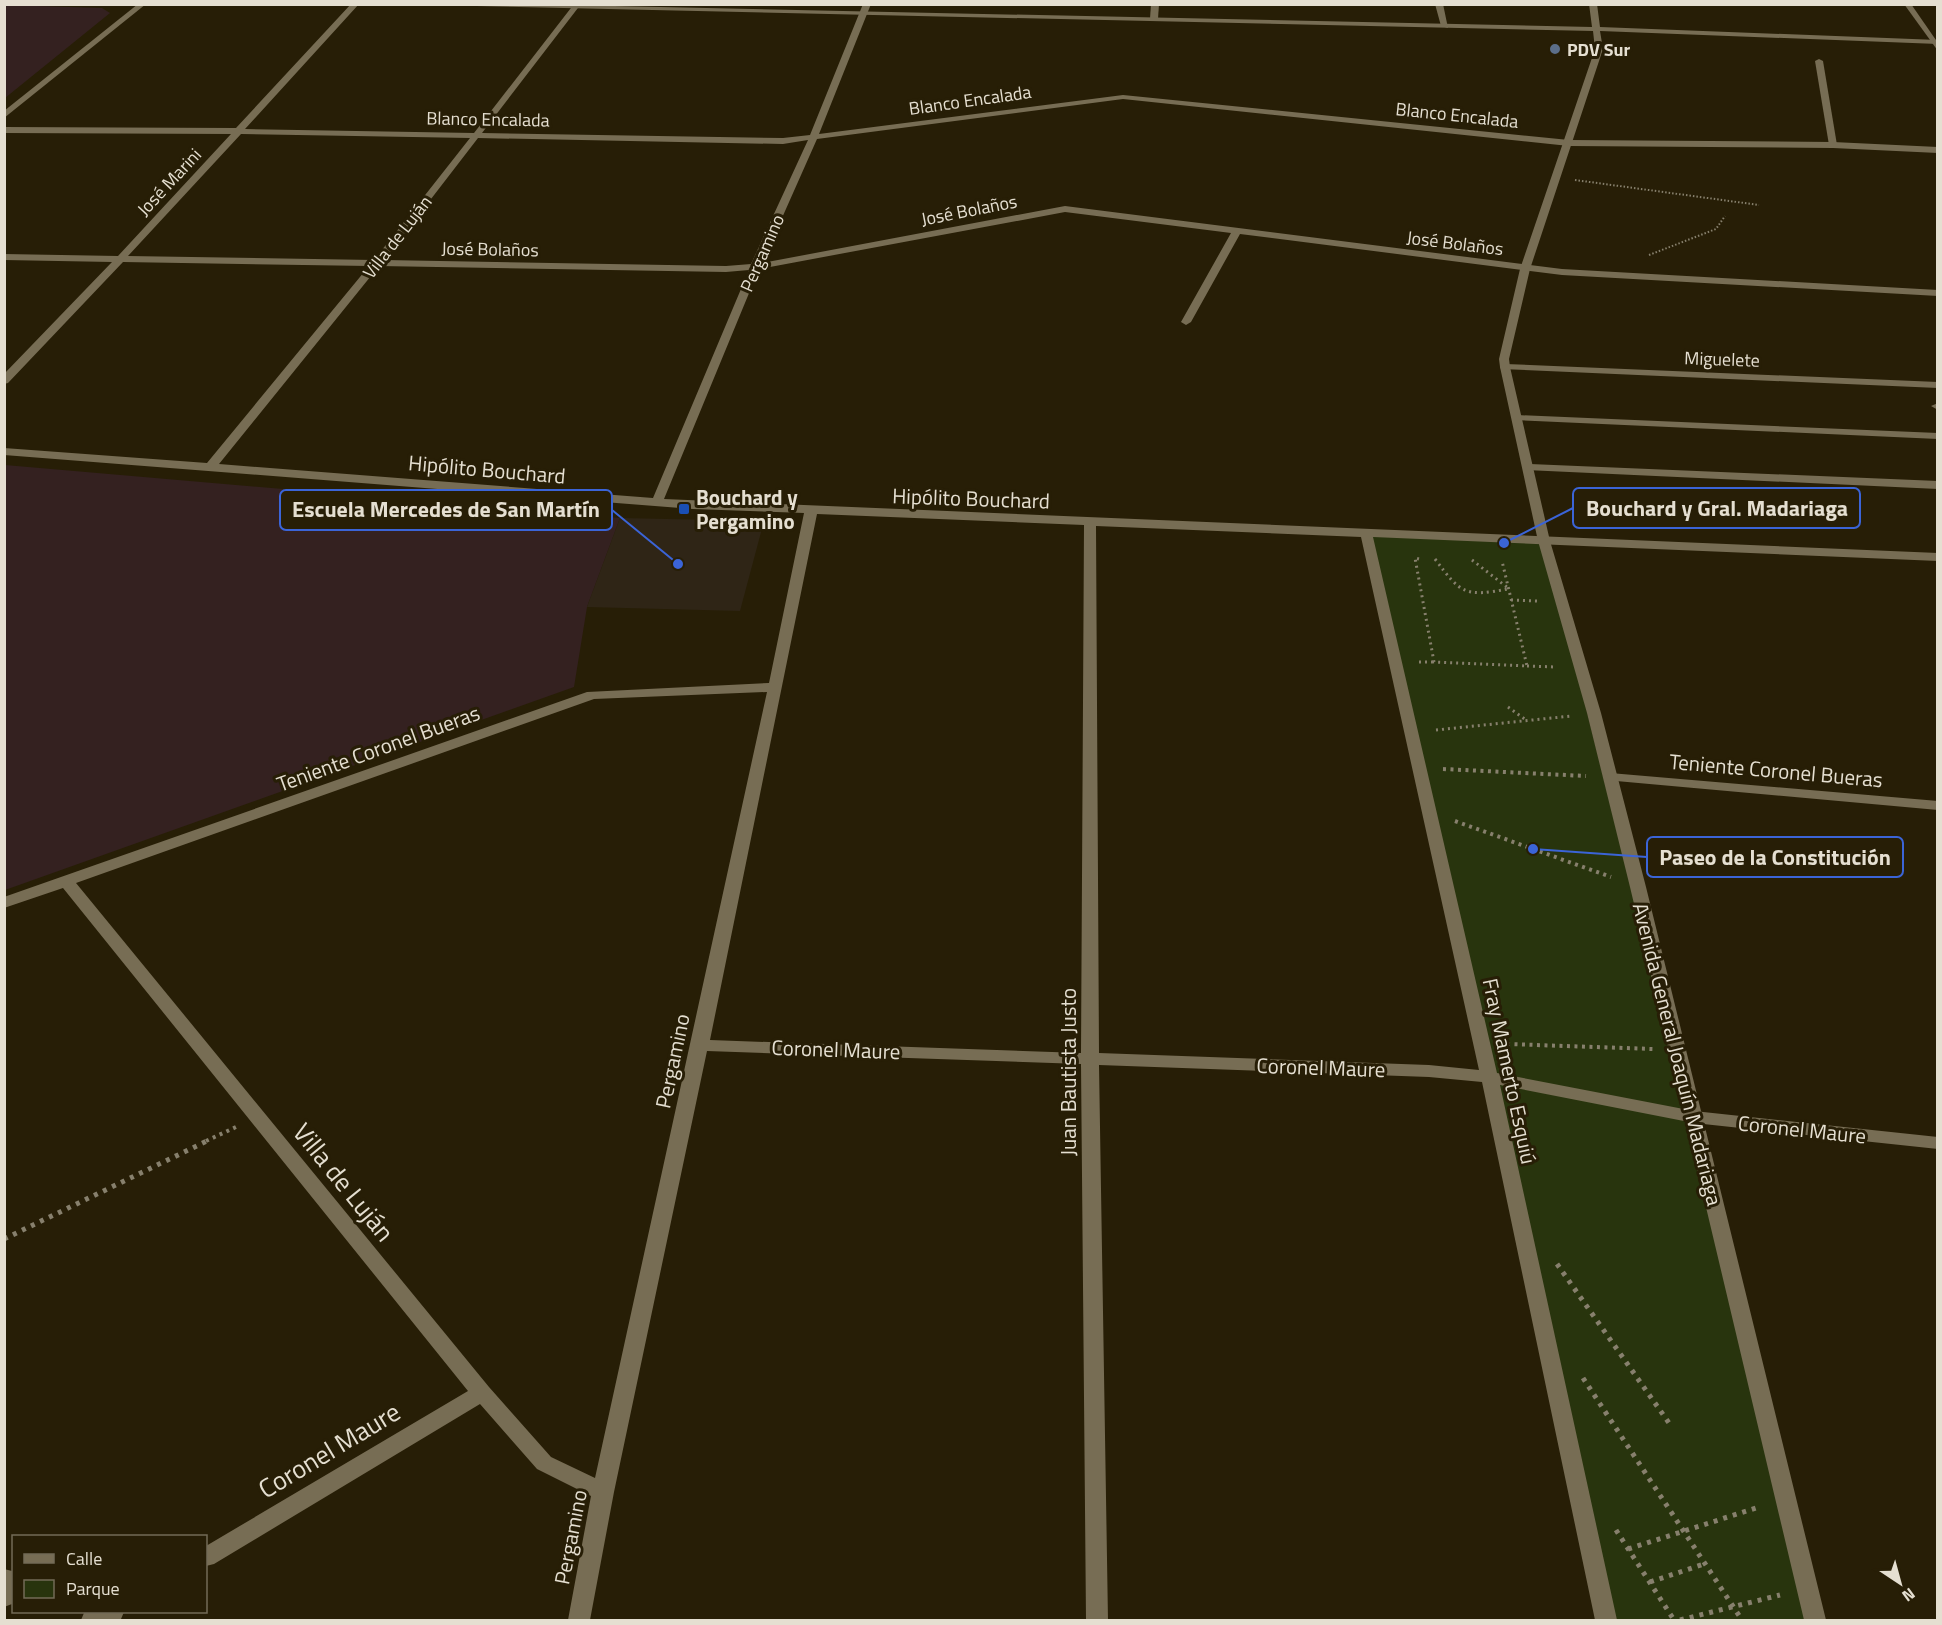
<svg xmlns="http://www.w3.org/2000/svg" width="1942" height="1625" font-family="'Titillium Web',sans-serif">
<rect width="100%" height="100%" fill="#271e06"/>
<g fill="#342120">
<path d="M5 5 102 8 110 13 5 98Z"/>
<path d="M5 465 620 518 587 607 574 687 5 890Z"/>
</g>
<path fill="#2f2516" d="M620 518 764 521 740 611 587 607Z"/>
<path fill="#28340d" d="M1366 532 1544 541 1815 1620H1606L1482 1043Z"/>
<g fill="none" stroke-linecap="round" stroke-linejoin="round">
<g stroke="#87806d" stroke-width="2" stroke-dasharray="1.5 2" stroke-linecap="butt">
<path d="M1575 180 1759 205"/>
<path d="M1649 255 1716 229 1725 216"/>
</g>
<g stroke="#87806d" stroke-width="3" stroke-dasharray="2 4" stroke-linecap="butt">
<path d="M1419 559 1415 558 1434 662 1527 666 1502 561"/>
<path d="M1435 559C1461 594 1465 597 1508 589"/>
<path d="M1472 560 1508 588"/>
<path d="M1511 600 1537 601"/>
<path d="M1419 662H1434"/>
<path d="M1527 666 1556 667"/>
<path d="M1508 707 1526 720"/>
<path d="M1436 730 1571 716"/>
</g>
<g stroke="#87806d" stroke-width="4" stroke-dasharray="3 4.5" stroke-linecap="butt">
<path d="M1443 769 1586 776"/>
<path d="M1455 821 1611 877"/>
<path d="M1507 1044 1653 1049"/>
<path d="M206 1141 236 1127"/>
</g>
<g stroke="#87806d" stroke-width="5" stroke-dasharray="4 6" stroke-linecap="butt">
<path d="M4 1239 209 1140"/>
<path d="M1557 1264 1669 1423"/>
<path d="M1583 1378 1742 1620"/>
<path d="M1616 1530 1674 1620"/>
<path d="M1628 1549 1759 1507"/>
<path d="M1650 1582 1704 1564"/>
<path d="M1680 1620 1780 1595"/>
</g>
<g fill="#776d54" fill-rule="evenodd">
<path d="M1819 59 1823 61 1837 145 1833 148 1829 145 1815 61Z"/>
<path d="M1938 403V410L1931 406Z"/>
<path d="M1517 415 1938 433V439L1513 420V416Z"/>
<path d="M1530 464 1938 481V489L1526 470 1524 468Z"/>
</g>
<g fill="#776d54" fill-rule="evenodd">
<path d="M351 4H359L245 129 474 133 574 4H581L482 133 783 138 810 135 863 4H871L819 134 1123 95 1569 140 1833 142 1938 147V153L1833 148 1569 146 1123 99 817 139 762 263 1065 206 1562 269 1938 290V296L1562 275 1240 234 1191 322 1186 325 1181 322 1231 233 1065 212 759 269 664 499 1938 553V561L1373 537 1497 1073 1694 1111 1938 1137V1149L1694 1123 1500 1085 1617 1620H1595L1482 1082 1429 1077 1099 1065 1108 1620H1086L1081 1064 707 1051 614 1492 590 1620H568L591 1496 537 1469 480 1404 214 1564 206 1566V1546L468 1391 63 888 4 908V897L587 692 769 683 804 513 693 509 4 455V448L207 463 369 266 123 262 8 383 4 384V374L112 262 4 260V254L118 256 231 134 4 133V127L236 128ZM241 134 470 138 374 260 128 256ZM478 138 783 144 808 140 751 264 726 266 384 260ZM379 266 726 272 749 270 653 498 219 464ZM817 514 1084 525 1081 1053 710 1040ZM1096 526 1361 537 1479 1070 1429 1065 1099 1053ZM767 692 595 1478 551 1457 489 1387 76 883 594 699Z"/>
<path d="M1151 4H1159L1158 19 1154 21 1150 19Z"/>
<path d="M1435 4H1443L1448 28 1441 26Z"/>
<path d="M1904 4H1911L1938 43V51Z"/>
<path d="M1505 364 1938 382V388L1501 369 1500 367Z"/>
<path d="M1610 773 1938 801V810L1605 780 1603 777 1605 774Z"/>
<path d="M4 1569 12 1571 14 1575V1601L12 1604 4 1607Z"/>
<path d="M88 1612H124L121 1619 117 1620H81L84 1613Z"/>
</g>
<path fill="#776d54" fill-rule="evenodd" d="M138 4H146L4 118V111Z"/>
<path fill="#776d54" fill-rule="evenodd" d="M387 4H522L1592 27 1589 4H1597L1600 27 1938 40V44L1600 31 1603 49 1530 269 1509 359 1510 367 1550 541 1601 713 1646 887 1826 1620H1804L1630 887 1587 713 1538 541 1500 367 1499 359 1520 269 1595 49 1593 31Z"/>
</g>
<circle fill="#5c6f8a" stroke="#271e06" stroke-width="2" cx="1555" cy="49" r="6"/>
<rect fill="#1a4fb4" stroke="#271e06" stroke-width="2" x="678" y="503" width="12" height="12" rx="3"/>
<g text-anchor="middle" dominant-baseline="central" stroke-width="6" stroke-linejoin="round" paint-order="stroke">
<g font-size="18" font-weight="bold" fill="#e5dfd1" stroke="#271e06" text-anchor="start">
<text x="1567" y="49">PDV Sur</text>
</g>
<g font-size="18" fill="#e5dfd1" stroke="#271e06">
<text transform="translate(970 100) rotate(-8)">Blanco Encalada</text>
<text transform="translate(1457 115) rotate(6)">Blanco Encalada</text>
<text transform="translate(488 119) rotate(1)">Blanco Encalada</text>
<text transform="translate(169 182) rotate(-47)">José Marini</text>
<text transform="translate(969 210) rotate(-11)">José Bolaños</text>
<text transform="translate(397 237) rotate(-52)">Villa de Luján</text>
<text transform="translate(1455 243) rotate(7)">José Bolaños</text>
<text transform="translate(490 249) rotate(1)">José Bolaños</text>
<text transform="translate(762 253) rotate(-66)">Pergamino</text>
<text transform="translate(1722 359) rotate(2)">Miguelete</text>
</g>
<g font-size="21" fill="#e5dfd1" stroke="#271e06">
<text transform="translate(487 469) rotate(5)">Hipólito Bouchard</text>
<text transform="translate(971 498) rotate(2)">Hipólito Bouchard</text>
<text transform="translate(378 748) rotate(-20)">Teniente Coronel Bueras</text>
<text transform="translate(1776 770) rotate(5)">Teniente Coronel Bueras</text>
<text transform="translate(836 1049) rotate(2)">Coronel Maure</text>
<text transform="translate(1678 1054) rotate(76)">Avenida General Joaquín Madariaga</text>
<text transform="translate(672 1061) rotate(-78)">Pergamino</text>
<text transform="translate(1321 1067) rotate(2)">Coronel Maure</text>
<text transform="translate(1510 1071) rotate(78)">Fray Mamerto Esquiú</text>
<text transform="translate(1068 1072) rotate(-90)">Juan Bautista Justo</text>
<text transform="translate(1802 1129) rotate(6)">Coronel Maure</text>
<text transform="translate(570 1537) rotate(-79)">Pergamino</text>
</g>
<g font-size="21" font-weight="bold" fill="#e5dfd1" stroke="#271e06" text-anchor="start">
<text x="696" y="497">Bouchard y<tspan x="696" dy="24">Pergamino</tspan></text>
</g>
<g font-size="26" fill="#e5dfd1" stroke="#271e06">
<text transform="translate(344 1182) rotate(51)">Villa de Luján</text>
<text transform="translate(329 1450) rotate(-31)">Coronel Maure</text>
</g>
</g>
<path fill="none" stroke="#3b64d7" stroke-width="2" d="M1504 543L1573 508M678 564L612 510M1533 849L1647 857"/>
<g fill="#3b64d7" stroke="#271e06" stroke-width="2">
<circle cx="1504" cy="543" r="6"/>
<circle cx="678" cy="564" r="6"/>
<circle cx="1533" cy="849" r="6"/>
</g>
<g fill="#271e06" stroke="#3b64d7" stroke-width="2">
<rect x="1573" y="488" width="287" height="40" rx="6"/>
<rect x="280" y="490" width="332" height="40" rx="6"/>
<rect x="1647" y="837" width="256" height="40" rx="6"/>
</g>
<g font-size="22" text-anchor="middle" font-weight="bold" fill="#e5dfd1">
<text x="1717" y="516">Bouchard y Gral. Madariaga</text>
<text x="446" y="517">Escuela Mercedes de San Martín</text>
<text x="1775" y="865">Paseo de la Constitución</text>
</g>
<rect width="1942" height="1625" fill="none" stroke="#e5dfd1" stroke-width="12"/>
<rect x="12" y="1535" width="195" height="78" fill="#271e06" stroke="#736b57" stroke-width="1.5"/>
<rect x="24" y="1554" width="30" height="9" fill="#776d54" stroke="#736b57" stroke-width="1.5"/>
<text x="66" y="1565" font-size="18" fill="#e5dfd1">Calle</text>
<rect x="24" y="1580" width="30" height="18" fill="#28340d" stroke="#736b57" stroke-width="1.5"/>
<text x="66" y="1595" font-size="18" fill="#e5dfd1">Parque</text>
<g transform="translate(1900 1583) rotate(144)" stroke="#271e06" stroke-width="4.5" paint-order="stroke">
<path d="M0-4.5L10 22L0 15L-10 22Z" fill="#e5dfd1"/>
<text y="-9" font-size="16" font-weight="bold" text-anchor="middle" fill="#e5dfd1">N</text>
</g>
</svg>
